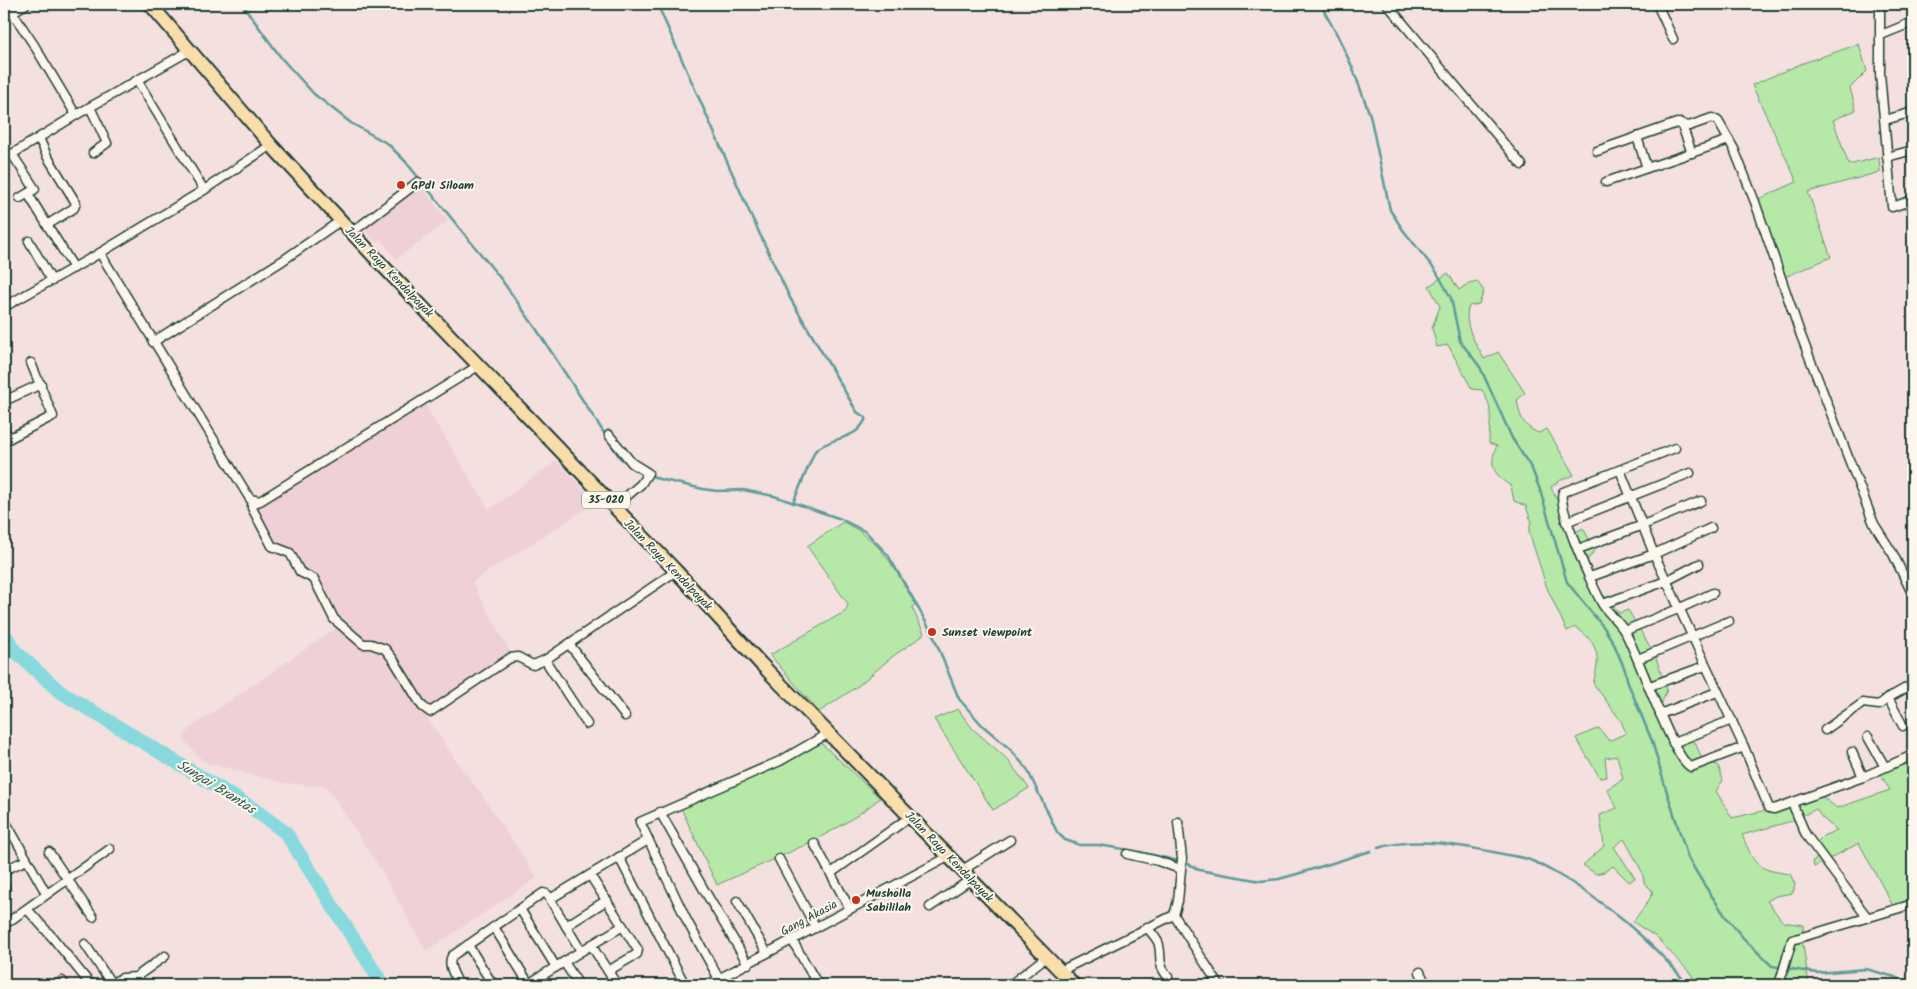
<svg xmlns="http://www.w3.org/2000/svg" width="1917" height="989" font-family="Kalam,sans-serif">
<rect width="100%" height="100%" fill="#f3e0df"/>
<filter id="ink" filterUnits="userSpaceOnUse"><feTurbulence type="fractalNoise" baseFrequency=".02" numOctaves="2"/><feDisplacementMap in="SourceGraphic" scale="10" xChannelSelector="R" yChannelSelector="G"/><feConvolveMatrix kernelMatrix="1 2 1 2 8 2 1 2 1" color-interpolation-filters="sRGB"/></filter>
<g filter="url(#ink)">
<g fill="#eed0d6">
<path d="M418 183 448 221 396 259 381 239 376 242 361 227Z"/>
<path d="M425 405 489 510 556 461 596 502 472 582 511 654 429 709 423 706 384 647 377 641 361 640 336 615 320 580 313 573 304 572 294 551 275 545 256 509Z"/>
<path d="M339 626 380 650 388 660 463 771 480 792 537 878 426 951 380 868 327 787 285 783 204 762 183 739 189 729Z"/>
</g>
<g fill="#b6e8a8" stroke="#6a926e">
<path d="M1859 44 1867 71 1850 88 1856 110 1833 120 1849 165 1879 157 1880 172 1808 192 1831 257 1778 280 1754 201 1797 182 1752 85 1803 63Z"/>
<path d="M1448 273 1459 290 1469 283 1477 281 1484 291 1479 304 1469 306C1462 324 1476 343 1484 359L1498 352 1525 393 1517 400C1520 417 1522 425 1538 433L1547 429 1574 475 1561 480 1551 487 1572 534 1583 528 1595 550 1582 567 1597 587 1619 613 1628 610 1655 655 1667 690C1656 711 1662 720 1674 738H1693L1703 761 1718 765 1723 780 1716 791 1732 818 1810 800 1820 795 1837 808 1890 790 1877 769 1913 754V848L1909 851 1913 859V868L1911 870 1913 875V898L1893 906 1859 843 1814 867 1812 861 1822 856 1815 844 1823 836 1837 830 1822 818 1816 809 1792 821 1742 835C1756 867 1755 869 1790 874L1795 884 1793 893 1776 896 1767 901 1783 922 1803 925V945L1809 985H1697L1691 974 1656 937 1633 922 1649 900 1653 892 1644 882 1642 872 1636 860 1624 839 1614 847 1635 878 1629 882 1613 866 1604 872 1596 874 1583 865 1604 846 1600 815 1617 808 1607 789 1623 779 1617 756 1605 758 1607 777 1600 778 1576 738 1599 728 1609 741 1626 733 1621 721 1593 683C1601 657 1599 643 1575 627L1567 631 1547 588 1529 532 1531 521 1526 506 1514 501 1511 486C1494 476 1488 464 1497 446L1489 443C1489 420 1495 411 1482 390L1472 389 1448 345 1437 347 1432 328 1440 306 1429 286Z"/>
<path d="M843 522C883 541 894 568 915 604L912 608 924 633 921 637 893 656 858 686 819 712 770 655 846 611 848 604 807 546Z"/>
<path d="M958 709 972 728 1007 759 1029 788 993 810 934 719Z"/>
<path d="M820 742 880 798C834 837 772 859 717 885L680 806Z"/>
</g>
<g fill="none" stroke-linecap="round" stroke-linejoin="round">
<g stroke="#5d9b99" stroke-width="2.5">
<path d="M242 4 282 59 314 94 351 123 388 144 405 161 501 279 537 330 606 436"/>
<path d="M1322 4 1325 13 1339 38 1353 69 1370 115 1390 210 1403 230 1436 271 1451 298 1460 341 1480 367 1512 438 1532 469 1540 490 1567 582 1605 629 1614 644 1625 670 1628 683 1652 741 1665 786 1688 858 1703 883 1726 917 1745 940 1772 966 1817 973 1866 969 1895 977 1906 985"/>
<path d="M659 8 749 211 790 298 857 412 866 418C856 442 832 435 815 451L793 503"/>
<path d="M609 441 620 458 630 465"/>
<path d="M648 474 659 479 703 489 717 491 743 490 774 496 841 519 866 532 888 555 915 602 934 637 959 699 982 725 1011 750 1027 769 1057 832 1065 840 1080 845H1098L1136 851 1187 863 1199 870 1261 881 1279 879 1297 874 1371 851"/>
<path d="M1378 848C1424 834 1478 850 1524 858 1535 861 1542 866 1552 871 1601 898 1653 942 1688 985"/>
</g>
<path stroke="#87d9dd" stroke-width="14" d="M4 633 15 651 59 691 252 808 286 833 383 985"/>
<g stroke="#1f3d34" stroke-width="11">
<g id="street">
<path d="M1387 4 1522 165"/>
<path d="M1657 4 1673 39"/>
<path d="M1880 4V74L1892 207 1913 200"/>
<path d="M12 12 34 45 76 115"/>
<path d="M4 17 26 4"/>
<path d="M1881 35 1913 22"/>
<path d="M137 80 204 190"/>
<path d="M90 107 107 143 93 153"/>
<path d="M1885 120 1913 112"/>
<path d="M1681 123 1692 153"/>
<path d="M1637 137 1647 168"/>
<path d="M39 138 47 156 76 203 74 208 47 225"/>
<path d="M1597 151 1677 123 1689 126 1712 118 1718 121 1734 149 1755 202 1800 333 1874 524 1893 554 1913 595"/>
<path d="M12 154 35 189 20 198"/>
<path d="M1887 157 1913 150"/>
<path d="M4 159 76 115 189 51"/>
<path d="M1606 182 1729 140"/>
<path d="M4 186V187"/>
<path d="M28 194 74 268"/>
<path d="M351 233 418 182"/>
<path d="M29 241 52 281"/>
<path d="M100 253 250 499 260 501 478 366"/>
<path d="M4 307 100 253 204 190 271 145"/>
<path d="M153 342 282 261 340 221"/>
<path d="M4 401 41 384"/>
<path d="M4 430 10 438"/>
<path d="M609 435 632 463 648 473 641 484 613 508"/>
<path d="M4 441 53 416 31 363"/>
<path d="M1675 448 1563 492C1555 503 1594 591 1603 605 1609 614 1619 622 1625 632 1638 654 1674 761 1691 767L1744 747"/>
<path d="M1620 470 1654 554 1744 747 1769 808 1774 809 1863 777 1913 755"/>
<path d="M259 501 252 505V508L272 546 290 553 300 572 314 579 334 619 363 644H371L385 649 393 659 422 706 430 712 510 658 518 657 533 665 545 660 676 571"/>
<path d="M1566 522 1690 473"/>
<path d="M1578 549 1643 525 1701 501"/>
<path d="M1590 577 1654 554 1711 528"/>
<path d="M1603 604 1666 581 1699 564"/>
<path d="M1624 631 1678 609 1713 593"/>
<path d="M569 644 625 716"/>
<path d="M1638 659 1729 621"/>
<path d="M545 660 587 724"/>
<path d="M1650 686 1705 666"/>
<path d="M1660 714 1717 692"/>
<path d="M1903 726 1888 698 1913 684"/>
<path d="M1825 730 1863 703 1879 705 1888 698"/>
<path d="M1868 737 1885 767"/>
<path d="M1673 743 1732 720"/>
<path d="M1852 752 1863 777"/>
<path d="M1792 803 1806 835 1867 917"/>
<path d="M660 812 703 888 748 964"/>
<path d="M4 819 46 893"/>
<path d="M814 843 850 909"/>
<path d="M49 852 93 917"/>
<path d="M1127 854 1158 861 1180 869"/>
<path d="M619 857 685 985"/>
<path d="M779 859 816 928"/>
<path d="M4 870 27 860"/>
<path d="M961 871 1010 840"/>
<path d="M831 873 910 817"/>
<path d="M590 875 638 950 637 954 608 971"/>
<path d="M4 885 5 888"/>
<path d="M550 899 648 840"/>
<path d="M737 901 767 953"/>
<path d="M930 907 970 880"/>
<path d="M27 909 53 938 91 985"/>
<path d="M520 909 556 967"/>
<path d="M1174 915 1219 985"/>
<path d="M4 925 110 849"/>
<path d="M566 926 607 900"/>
<path d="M494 927 529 984"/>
<path d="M1147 927C1151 933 1158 939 1159 945 1162 960 1157 963 1168 977"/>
<path d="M792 940 818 985"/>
<path d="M85 944 111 983"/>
<path d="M468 945 493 985"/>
<path d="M591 945 623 926"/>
<path d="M564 962 579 985"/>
<path d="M1060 971 1174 915 1178 901 1182 859 1178 822"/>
<path d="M1420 972 1426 985"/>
<path d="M719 979 687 921 640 822 780 761 829 733"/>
<path d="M62 981 65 985"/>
<path d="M107 985 122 978 136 977 165 956"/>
<path d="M459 985C455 976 447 965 452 956L543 893 547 894 581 951"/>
<path d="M527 985 591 945 617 985"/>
<path d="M707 985 948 857"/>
<path d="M1010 985 1046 957"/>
<path d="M1058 985 1067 978"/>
<path d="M1779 985 1792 940 1913 904"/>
</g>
</g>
<g stroke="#1f3d34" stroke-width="16">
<path id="primary" d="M150 4 271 145 382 265 676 571 761 664 1074 985"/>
</g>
<use href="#street" stroke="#fbf7ec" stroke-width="8"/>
<use href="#primary" stroke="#f9ddab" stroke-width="12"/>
</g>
</g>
<g fill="#c8321e" stroke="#fbf7ec" stroke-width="2">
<circle cx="401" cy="185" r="5"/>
<circle cx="932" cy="632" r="5"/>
<circle cx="856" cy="900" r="5"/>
</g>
<g text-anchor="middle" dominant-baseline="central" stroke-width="4" stroke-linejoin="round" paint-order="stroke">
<rect fill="#fbf7ec" stroke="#61756b" stroke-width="1" x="582" y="491.5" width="48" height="17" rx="4"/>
<g font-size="11" font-weight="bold" fill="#1f3d34">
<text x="606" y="500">35-020</text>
</g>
<g font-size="12" font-weight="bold" fill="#1f3d34" stroke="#fbf7ec" text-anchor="start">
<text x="411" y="185">GPdI Siloam</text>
<text x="942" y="632">Sunset viewpoint</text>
<text x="866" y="893">Musholla<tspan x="866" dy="14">Sabililah</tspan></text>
</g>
<g font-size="12" fill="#1f3d34" stroke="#fbf7ec">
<text transform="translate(389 272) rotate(46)">Jalan Raya Kendalpayak</text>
<text transform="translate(668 565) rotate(46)">Jalan Raya Kendalpayak</text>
<text transform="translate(949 857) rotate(46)">Jalan Raya Kendalpayak</text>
<text transform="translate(809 918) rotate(-28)">Gang Akasia</text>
</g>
<g font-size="14" font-style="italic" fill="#345c56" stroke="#fbf7ec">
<text transform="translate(216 787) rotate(32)">Sungai Brantas</text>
</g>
</g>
<rect width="1917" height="989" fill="none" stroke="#fbf7ec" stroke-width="20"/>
<rect x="10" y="10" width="1897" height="969" fill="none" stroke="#1f3d34" stroke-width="2" filter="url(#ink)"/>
</svg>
